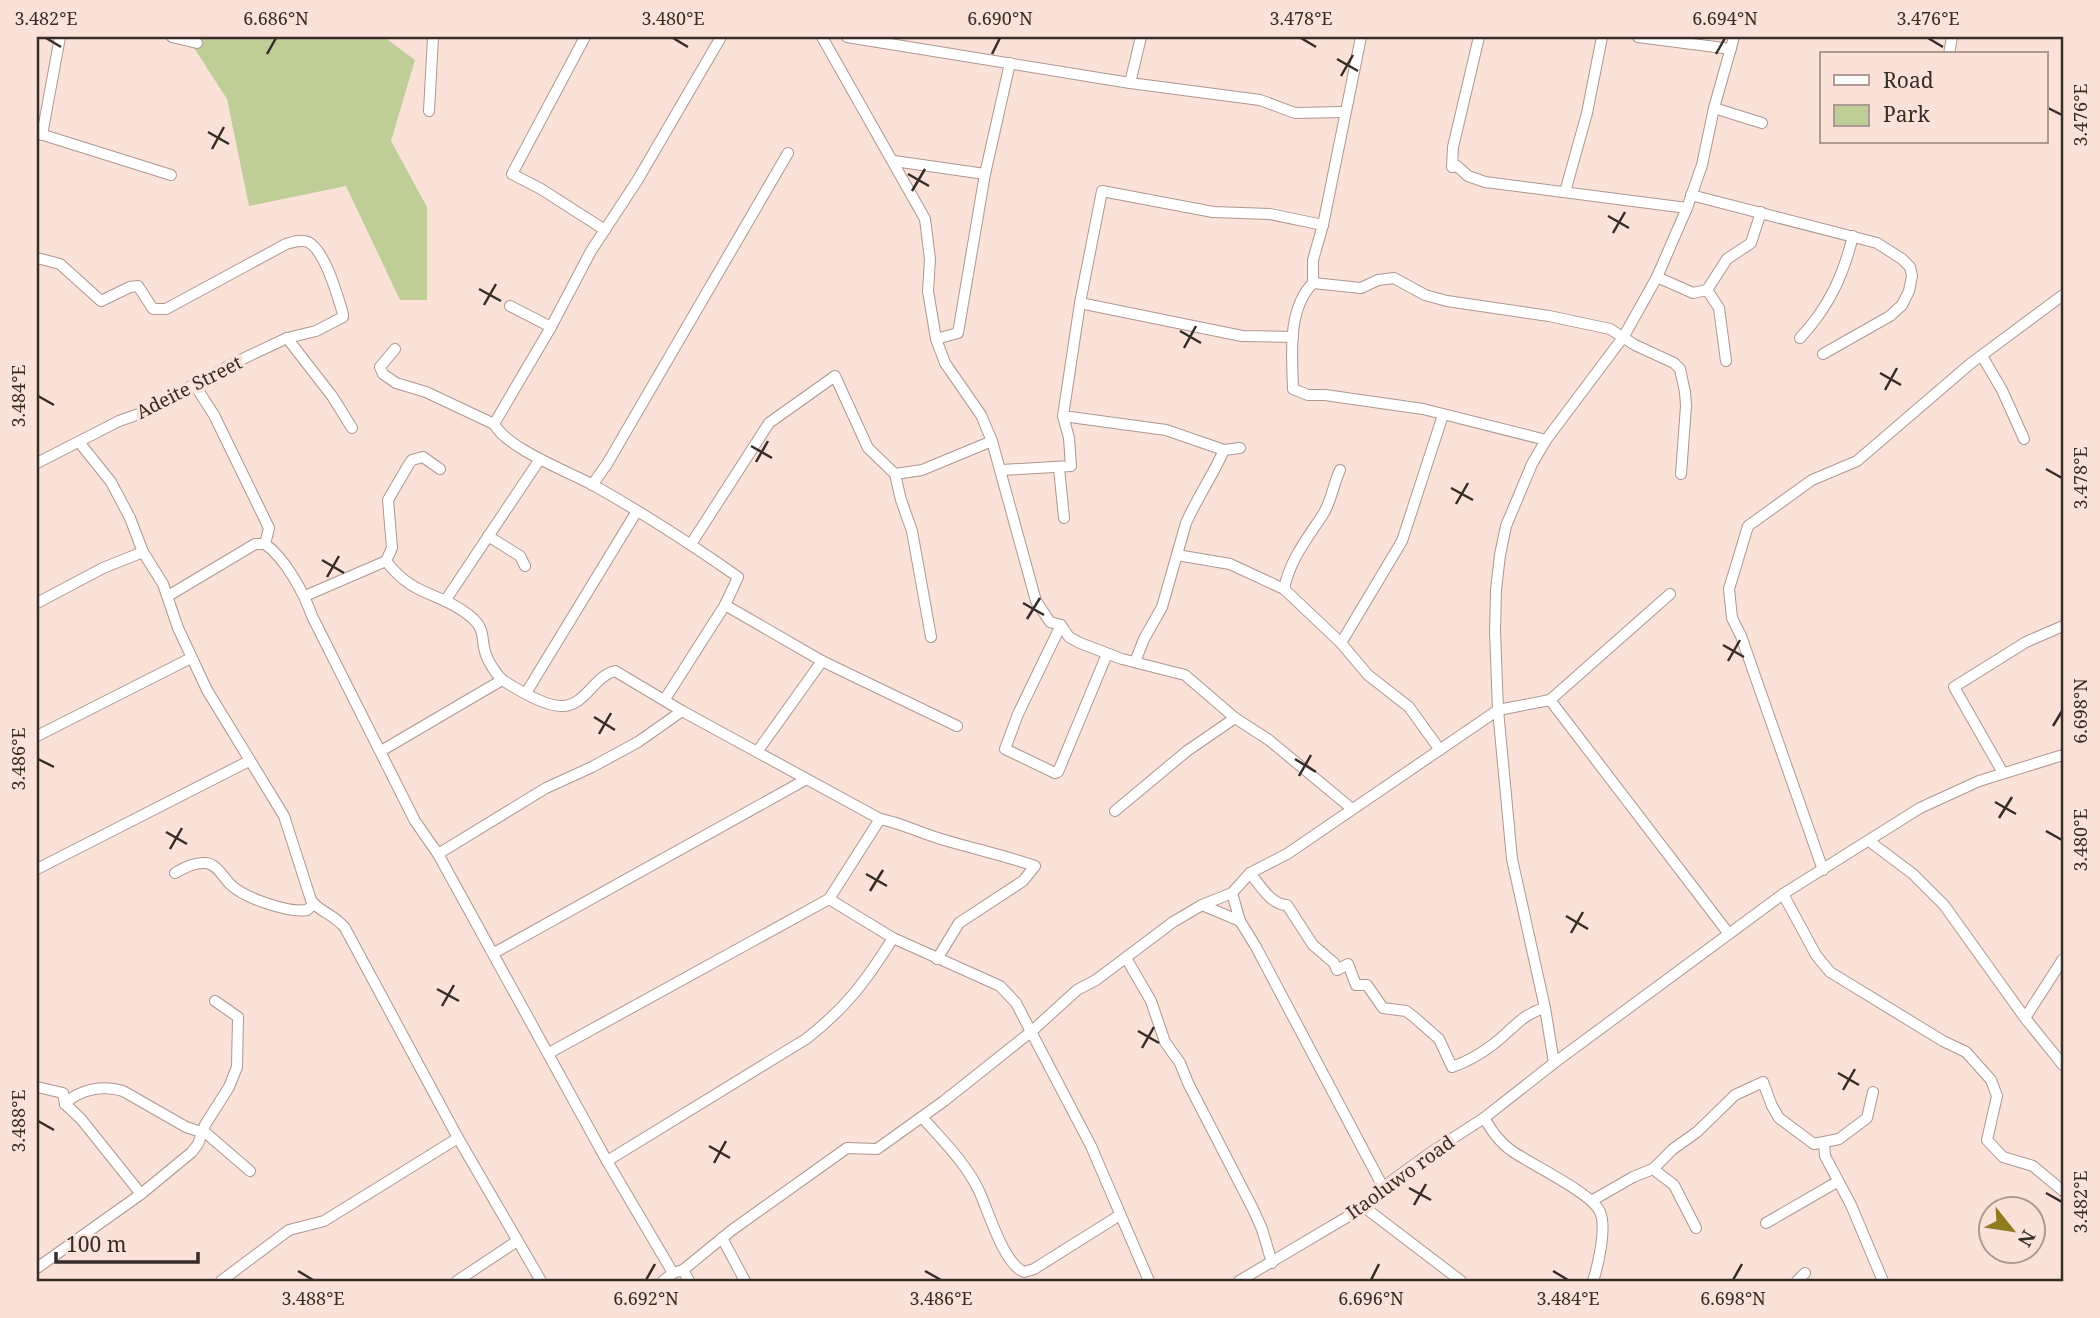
<svg xmlns="http://www.w3.org/2000/svg" width="2100" height="1318" font-family="'Noto Serif',serif">
<rect width="100%" height="100%" fill="#fbe2d9"/>
<path fill="#bfcd97" d="M187 37H384L415 60 391 141 427 207V300H400L346 186 249 206 227 99Z"/>
<g fill="none" stroke-linecap="round" stroke-linejoin="round">
<g stroke="#ae978f" stroke-width="12">
<g id="minor">
<path d="M172 37 197 43"/>
<path d="M585 37 512 174 541 189 605 230"/>
<path d="M822 37 925 219 930 259 928 291 936 339 945 363 981 415 992 441 1036 601 1050 622 1061 625 1069 637 1080 643 1122 659 1185 675 1235 718 1269 740 1351 808"/>
<path d="M847 37 1130 83"/>
<path d="M1141 37 1130 83 1260 100 1295 113 1344 112"/>
<path d="M1361 37 1323 225 1313 260V283C1287 309 1292 355 1293 389L1308 395H1325L1423 409 1546 440"/>
<path d="M1479 37 1453 147 1452 167 1457 166 1468 176 1485 182 1687 208"/>
<path d="M1638 37 1731 49"/>
<path d="M1949 54 1952 37"/>
<path d="M1714 108 1762 123"/>
<path d="M429 111 433 37"/>
<path d="M37 133 171 175"/>
<path d="M42 135 60 37"/>
<path d="M894 161 985 174"/>
<path d="M1565 192 1587 113 1602 37"/>
<path d="M1691 195 1877 243 1902 259 1910 267 1912 276 1909 291 1902 305 1890 316 1823 354"/>
<path d="M37 258 60 264 101 301 130 287 138 286 153 309H166L286 244C293 242 301 239 308 242 325 250 338 297 343 314V317L316 331 287 338 234 363 139 414 119 421 37 463"/>
<path d="M1657 277 1693 293 1707 290 1727 259 1751 243 1761 212"/>
<path d="M1313 283 1361 288 1378 280 1394 278 1425 295 1447 301 1549 316 1610 329 1635 345 1674 363 1680 369 1685 392 1686 406 1681 474"/>
<path d="M1707 290 1719 308 1726 361"/>
<path d="M1080 303 1242 336 1293 337"/>
<path d="M510 306 551 327"/>
<path d="M287 338 332 396 352 428"/>
<path d="M1800 338C1829 307 1843 276 1853 236"/>
<path d="M936 339 958 333 985 174 1010 63"/>
<path d="M395 349 380 367 383 374 396 383 426 392 494 424C508 449 567 471 593 485 643 513 691 544 738 577L725 605 665 699"/>
<path d="M1982 356 2002 390 2024 439"/>
<path d="M194 384 214 415 269 528 265 544"/>
<path d="M1063 416 1166 430 1224 450"/>
<path d="M494 424 551 327 591 251 637 181 721 37"/>
<path d="M79 442 111 482 130 518 143 552 163 584 178 628 207 690 284 816 311 900C320 913 333 913 345 928L458 1138 541 1281"/>
<path d="M1059 468 1064 518"/>
<path d="M1002 470 1071 466 1069 438 1063 416 1080 303 1102 191 1213 212 1270 214 1323 225"/>
<path d="M895 474 901 500 912 531 931 637"/>
<path d="M592 485 607 464 788 153"/>
<path d="M488 536 520 556 525 566"/>
<path d="M691 544 769 423 835 376 868 448 895 474 922 470 992 441"/>
<path d="M1177 555 1230 564 1284 589 1341 643 1368 675 1409 707 1440 750"/>
<path d="M386 561C414 598 439 591 470 616 487 630 480 638 486 655 489 663 497 676 504 681 518 690 546 707 563 706 586 705 594 676 615 671L682 711 880 819C901 823 918 832 938 838 970 848 1003 855 1035 866L1023 881 959 923 937 959"/>
<path d="M1284 589C1290 560 1306 540 1322 516 1331 503 1333 485 1340 470"/>
<path d="M168 596 255 544H265C285 558 304 593 312 616L415 821 438 854 607 1161 673 1273"/>
<path d="M305 596 386 561 392 548 388 500 409 464 412 460 423 457 440 469"/>
<path d="M445 601 540 459"/>
<path d="M37 603 103 568 143 552"/>
<path d="M725 605 822 661 957 726"/>
<path d="M1061 625 1018 714 1005 749 1055 773 1058 772 1107 654"/>
<path d="M1341 643 1402 541 1443 415"/>
<path d="M1135 662 1144 639 1162 607 1186 523C1197 498 1213 475 1224 450L1240 448"/>
<path d="M526 693 637 511"/>
<path d="M1550 700 1729 934"/>
<path d="M37 736 191 658"/>
<path d="M381 751 502 680"/>
<path d="M757 752 822 661"/>
<path d="M2003 773 1954 687 2026 642 2063 626"/>
<path d="M1115 811 1187 751 1235 718"/>
<path d="M1869 841 1913 874 1944 905 2025 1018 2063 1065"/>
<path d="M438 854 546 788 592 767 638 742 682 711"/>
<path d="M37 869 249 761"/>
<path d="M1823 870 1741 636 1732 618 1729 589 1748 526 1812 480 1857 461 1970 364 2063 295"/>
<path d="M175 873C184 868 194 862 206 863 217 864 223 877 230 884 244 898 288 913 307 910L314 904"/>
<path d="M1250 873C1260 885 1271 905 1287 905L1313 945 1334 963 1337 970 1348 964 1356 985H1367L1383 1008 1406 1011 1414 1017 1439 1039 1452 1067C1467 1062 1482 1053 1495 1043 1513 1029 1522 1014 1545 1008"/>
<path d="M1232 893 1240 921 1256 947 1383 1187"/>
<path d="M1783 894 1816 955 1830 972 1943 1041 1966 1052 1991 1080 1997 1096 1987 1140 2003 1157 2033 1166 2063 1191"/>
<path d="M829 899 893 938 1000 986 1016 1003 1091 1146 1149 1281"/>
<path d="M1202 905 1240 921"/>
<path d="M494 953 805 780"/>
<path d="M1126 958 1151 1001 1165 1042 1180 1063 1188 1083 1253 1209 1262 1229 1272 1263"/>
<path d="M2025 1018 2063 959"/>
<path d="M549 1053 829 899 880 819"/>
<path d="M1554 1063 1545 1008 1512 859 1498 710 1495 631 1496 590 1500 555 1506 526 1532 464 1546 440 1624 336 1657 277 1687 208 1702 165 1714 108 1734 37"/>
<path d="M37 1087 63 1093 65 1104 81 1119 141 1194"/>
<path d="M65 1104C79 1089 103 1085 123 1091L186 1127 207 1134 250 1171"/>
<path d="M922 1117C942 1140 966 1163 979 1191 989 1212 1003 1263 1024 1272L1034 1269 1120 1215"/>
<path d="M1484 1118C1492 1131 1499 1142 1512 1151 1532 1165 1592 1193 1600 1212 1607 1227 1598 1266 1593 1281"/>
<path d="M1824 1143 1825 1156 1851 1205 1883 1281"/>
<path d="M607 1161 806 1039C846 1008 866 981 893 938"/>
<path d="M1653 1169 1674 1185 1696 1228"/>
<path d="M1593 1200 1633 1177 1653 1169 1673 1149 1697 1132 1735 1095 1763 1082 1772 1106 1779 1118 1814 1144 1839 1139 1867 1118 1873 1092"/>
<path d="M1364 1207 1461 1281"/>
<path d="M1766 1223 1837 1182"/>
<path d="M722 1238 745 1281"/>
<path d="M37 1268 141 1194 192 1152 198 1144 205 1125 229 1087 237 1067 238 1017 215 1001"/>
<path d="M683 1270 689 1281"/>
<path d="M221 1281 289 1230 324 1221 458 1138"/>
<path d="M457 1281 517 1241"/>
<path d="M663 1281 673 1273 683 1270 732 1230 847 1148 877 1149 944 1101 1032 1031 1077 990 1096 980 1173 922 1202 905 1232 893 1250 873 1287 854 1498 710 1550 700 1670 594"/>
<path d="M1239 1281 1364 1207 1383 1187 1430 1153 1484 1118 1554 1063 1783 894 1920 808 1979 781 2063 755"/>
<path d="M1797 1281 1805 1273"/>
</g>
</g>
<use href="#minor" stroke="#fff" stroke-width="10"/>
</g>
<path fill="none" stroke="#362d29" stroke-width="2.5" d="M46 38 61 47M673 38 688 47M1301 38 1316 47M1928 38 1943 47M267 54 276 38M992 54 1000 38M1716 54 1725 38M1337 59 1358 71M1341 76 1353 55M2046 107 2062 115M208 132 229 144M212 149 224 127M908 174 929 186M912 191 925 169M1608 216 1629 228M1613 233 1625 212M479 289 501 301M484 305 496 284M1180 331 1201 343M1184 348 1196 326M1880 373 1901 385M1885 390 1897 368M38 396 54 405M751 446 772 458M756 462 768 441M2046 469 2062 478M1451 488 1473 500M1456 504 1468 483M322 560 344 573M327 577 339 556M1023 603 1044 615M1027 619 1040 598M1723 645 1744 657M1728 661 1740 640M594 717 615 730M2053 726 2062 711M599 734 611 713M38 759 54 767M1295 759 1316 772M1299 776 1311 755M1995 802 2016 814M1999 818 2012 797M2046 831 2062 840M166 832 187 844M170 849 182 828M866 874 887 886M870 891 883 870M1566 916 1588 929M1571 933 1583 912M437 989 459 1001M442 1006 454 985M1138 1031 1159 1043M1142 1048 1154 1027M1838 1073 1859 1085M1843 1090 1855 1069M38 1121 54 1130M709 1146 730 1158M714 1163 726 1141M1409 1188 1431 1200M2046 1193 2062 1202M1414 1205 1426 1184M298 1271 313 1280M925 1271 941 1280M1553 1271 1568 1280M646 1280 655 1264M1371 1280 1379 1264M1733 1280 1742 1264"/>
<g text-anchor="middle" dominant-baseline="central" stroke-width="7" stroke-linejoin="round" paint-order="stroke">
<g font-size="19" fill="#362d29" stroke="#fbe2d9">
<text transform="translate(189 387) rotate(-27)">Adeite Street</text>
<text transform="translate(1400 1177) rotate(-36)">Itaoluwo road</text>
</g>
</g>
<rect width="2100" height="1318" fill="none" stroke="#fbe2d9" stroke-width="77"/>
<rect x="1820" y="52" width="228" height="91" fill="#fbe2d9" stroke="#ac9a93" stroke-width="2"/>
<rect x="1834" y="75" width="35" height="10" fill="#ffffff" stroke="#ac9a93" stroke-width="2"/>
<text x="1883" y="88" font-size="21" fill="#362d29">Road</text>
<rect x="1834" y="105" width="35" height="21" fill="#bfcd97" stroke="#ac9a93" stroke-width="2"/>
<text x="1883" y="122" font-size="21" fill="#362d29">Park</text>
<g transform="translate(2012 1230) rotate(120)"><circle r="33" fill="#fbe2d9" stroke="#ac9a93" stroke-width="2"/>
<path d="M0-5L12 26L0 18L-12 26Z" fill="#907b21"/>
<text y="-10" font-size="19" font-weight="bold" text-anchor="middle" fill="#362d29">N</text>
</g>
<path d="M56 1252v10h142v-10" fill="none" stroke="#362d29" stroke-width="3.5"/>
<text x="66" y="1252" font-size="21" fill="#362d29" stroke="#fbe2d9" stroke-width="5" paint-order="stroke">100 m</text>
<rect x="38" y="38" width="2024" height="1242" fill="none" stroke="#362d29" stroke-width="2.5"/>
<g font-size="18" text-anchor="middle" fill="#362d29">
<text x="46" y="25">3.482°E</text>
<text x="276" y="25">6.686°N</text>
<text x="673" y="25">3.480°E</text>
<text x="1000" y="25">6.690°N</text>
<text x="1301" y="25">3.478°E</text>
<text x="1725" y="25">6.694°N</text>
<text x="1928" y="25">3.476°E</text>
<text transform="translate(2081 115) rotate(-90)" y="6">3.476°E</text>
<text transform="translate(19 396) rotate(-90)" y="6">3.484°E</text>
<text transform="translate(2081 478) rotate(-90)" y="6">3.478°E</text>
<text transform="translate(2081 711) rotate(-90)" y="6">6.698°N</text>
<text transform="translate(19 759) rotate(-90)" y="6">3.486°E</text>
<text transform="translate(2081 840) rotate(-90)" y="6">3.480°E</text>
<text transform="translate(19 1121) rotate(-90)" y="6">3.488°E</text>
<text transform="translate(2081 1202) rotate(-90)" y="6">3.482°E</text>
<text x="313" y="1305">3.488°E</text>
<text x="646" y="1305">6.692°N</text>
<text x="941" y="1305">3.486°E</text>
<text x="1371" y="1305">6.696°N</text>
<text x="1568" y="1305">3.484°E</text>
<text x="1733" y="1305">6.698°N</text>
</g>
</svg>
